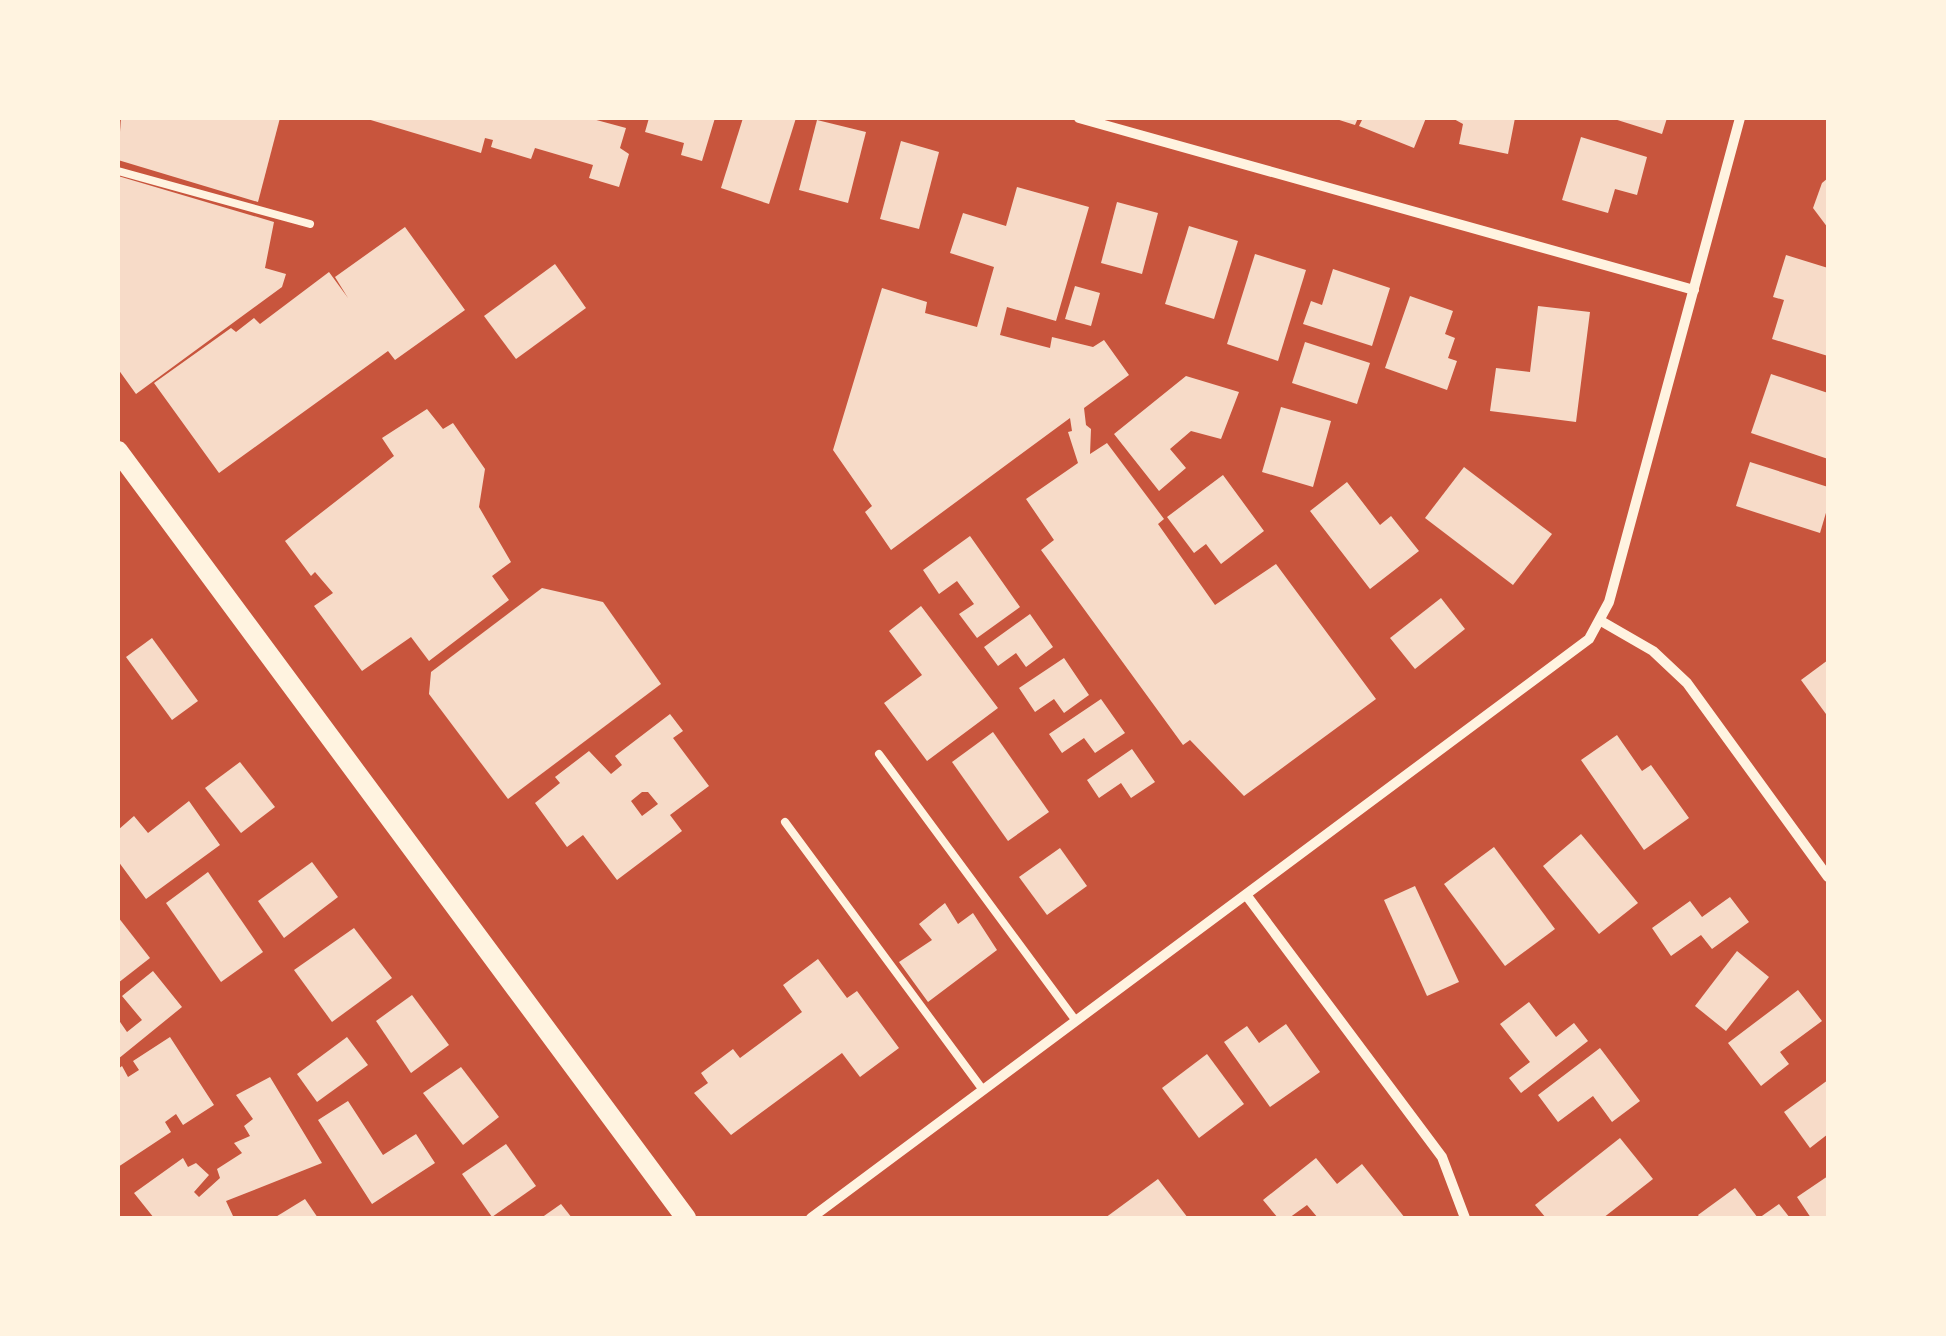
<svg xmlns="http://www.w3.org/2000/svg" width="1946" height="1336" font-family="'Source Sans 3',sans-serif">
<rect width="100%" height="100%" fill="#c8553d"/>
<g fill="#f7dbc8" fill-rule="evenodd">
<path d="M121 118H280L258 202 118 160Z"/>
<path d="M364 118H589L626 128 620 148 629 154 619 187 589 178 593 165 535 148 531 159 491 147 493 140 485 138 481 153Z"/>
<path d="M649 118H715L702 161 681 155 684 143 645 132Z"/>
<path d="M743 118H796L769 204 721 188Z"/>
<path d="M1333 118H1358L1355 125Z"/>
<path d="M1363 118H1426L1414 148 1359 126Z"/>
<path d="M1452 118H1515L1508 154 1459 144 1463 124Z"/>
<path d="M1611 118H1667L1662 134Z"/>
<path d="M817 120 866 132 848 203 799 190Z"/>
<path d="M1581 137 1647 157 1637 195 1615 189 1608 213 1562 200Z"/>
<path d="M901 141 939 152 919 229 880 219Z"/>
<path d="M118 176 274 222 265 268 286 274 282 287 136 394 118 369Z"/>
<path d="M1828 178V228L1813 208 1822 183Z"/>
<path d="M1017 187 1089 207 1056 321 1007 307 1000 335 1050 348 1052 337 1093 347 1104 340 1129 375 1084 408 1086 425 1091 429 1090 454 1107 443 1164 519 1158 524 1215 605 1276 564 1376 699 1244 796 1190 740 1183 745 1041 550 1054 540 1026 499 1078 463 1068 432 1072 431 1070 418 891 550 865 512 872 506 833 450 882 288 927 302 925 313 977 327 994 267 950 253 963 213 1006 226Z"/>
<path d="M1117 202 1158 213 1142 274 1101 263Z"/>
<path d="M1189 226 1238 241 1214 319 1165 304Z"/>
<path d="M405 227 465 310 395 360 388 351 219 473 154 383 231 328 236 332 254 318 260 324 329 272 348 298 335 277Z"/>
<path d="M1255 254 1306 270 1278 361 1227 344Z"/>
<path d="M1786 255 1828 268V356L1772 339 1784 300 1773 297Z"/>
<path d="M555 264 586 308 516 359 484 316Z"/>
<path d="M1333 269 1390 288 1372 346 1303 324 1311 301 1322 305Z"/>
<path d="M1075 286 1100 293 1091 326 1065 319Z"/>
<path d="M1410 296 1453 311 1445 334 1455 338 1448 358 1457 361 1447 390 1385 368Z"/>
<path d="M1538 306 1590 312 1576 422 1490 411 1496 368 1530 372Z"/>
<path d="M1305 342 1370 363 1357 404 1292 383Z"/>
<path d="M1771 374 1828 393V459L1751 433Z"/>
<path d="M1186 376 1239 392 1221 439 1191 431 1170 449 1186 468 1159 491 1114 434Z"/>
<path d="M1281 407 1331 421 1313 487 1262 472Z"/>
<path d="M427 409 443 429 453 423 485 469 479 507 511 562 492 576 509 600 429 661 411 637 362 671 314 606 333 593 315 572 311 576 285 541 394 456 382 438Z"/>
<path d="M1750 462 1828 487V506L1820 533 1736 506Z"/>
<path d="M1464 467 1552 534 1513 585 1425 518Z"/>
<path d="M1223 475 1264 531 1221 564 1206 544 1194 553 1167 517Z"/>
<path d="M1347 482 1380 525 1391 516 1419 551 1370 589 1310 511Z"/>
<path d="M970 536 1020 607 977 638 959 614 974 604 957 581 939 594 923 570Z"/>
<path d="M542 588 603 602 661 684 508 799 429 694 431 672Z"/>
<path d="M1441 598 1465 629 1415 669 1390 638Z"/>
<path d="M921 606 998 708 927 761 884 703 922 675 889 631Z"/>
<path d="M1030 614 1053 647 1026 667 1016 653 998 666 984 647Z"/>
<path d="M152 638 198 701 172 720 126 657Z"/>
<path d="M1064 658 1089 695 1064 713 1054 699 1035 712 1019 688Z"/>
<path d="M1828 660V712L1826 714 1801 680Z"/>
<path d="M1101 699 1125 733 1095 753 1084 738 1062 753 1049 734Z"/>
<path d="M670 714 683 731 673 738 709 786 670 815 682 831 617 880 583 835 567 847 535 803 560 783 555 777 589 751 611 774 622 765 615 756ZM642 792H648L658 804 642 816 631 801Z"/>
<path d="M993 732 1049 812 1008 841 952 762Z"/>
<path d="M1617 735 1642 771 1651 765 1689 818 1644 850 1581 760Z"/>
<path d="M1132 749 1155 782 1131 798 1121 783 1099 798 1087 780Z"/>
<path d="M240 762 275 807 241 833 205 788Z"/>
<path d="M189 801 220 845 146 899 118 861V830L134 816 148 833Z"/>
<path d="M1581 834 1638 903 1599 934 1543 866Z"/>
<path d="M1494 847 1555 929 1505 966 1444 884Z"/>
<path d="M1060 848 1087 886 1047 915 1019 877Z"/>
<path d="M312 862 338 897 284 938 258 901Z"/>
<path d="M208 872 263 952 221 982 166 903Z"/>
<path d="M1415 886 1459 982 1427 996 1384 900Z"/>
<path d="M1730 897 1749 922 1712 949 1701 935 1671 956 1652 928 1690 901 1702 917Z"/>
<path d="M945 903 958 924 973 913 997 950 928 1002 899 962 932 940 919 924Z"/>
<path d="M118 917 150 958 118 983Z"/>
<path d="M354 928 392 978 332 1022 294 970Z"/>
<path d="M1737 951 1769 977 1726 1031 1695 1006Z"/>
<path d="M818 959 847 998 857 991 899 1048 860 1077 842 1053 731 1135 694 1093 708 1083 701 1073 733 1049 740 1058 802 1012 783 985Z"/>
<path d="M153 971 182 1007 118 1059V1019L127 1032 142 1020 122 996Z"/>
<path d="M1798 990 1822 1021 1780 1052 1789 1064 1761 1086 1728 1043Z"/>
<path d="M412 995 449 1045 411 1073 376 1021Z"/>
<path d="M1529 1002 1556 1037 1574 1023 1588 1041 1521 1093 1509 1078 1530 1062 1500 1024Z"/>
<path d="M1286 1024 1320 1072 1270 1107 1224 1042 1247 1026 1259 1043Z"/>
<path d="M170 1037 214 1105 183 1125 176 1114 165 1122 171 1132 118 1167V1069L122 1066 128 1077 139 1070 133 1061Z"/>
<path d="M347 1037 368 1065 317 1102 297 1074Z"/>
<path d="M1600 1048 1640 1101 1612 1122 1593 1096 1558 1122 1538 1095Z"/>
<path d="M1207 1054 1244 1104 1199 1138 1162 1088Z"/>
<path d="M461 1067 499 1117 463 1145 423 1093Z"/>
<path d="M270 1077 322 1163 226 1201 233 1216 229 1218H154L134 1193 183 1158 188 1167 196 1163 209 1175 194 1192 199 1197 220 1178 217 1169 242 1153 234 1143 250 1136 244 1126 253 1119 236 1095Z"/>
<path d="M1828 1080V1134L1810 1148 1784 1112Z"/>
<path d="M348 1101 383 1155 416 1134 435 1163 372 1204 318 1120Z"/>
<path d="M1620 1138 1653 1179 1603 1218H1546L1535 1205Z"/>
<path d="M506 1144 536 1186 492 1217 462 1174Z"/>
<path d="M1316 1158 1337 1184 1362 1164 1405 1218H1318L1307 1205 1289 1218H1278L1263 1200Z"/>
<path d="M1828 1176V1218H1811L1797 1197Z"/>
<path d="M1158 1179 1188 1218H1105Z"/>
<path d="M1735 1188 1758 1218H1700L1698 1215Z"/>
<path d="M305 1199 318 1218H274Z"/>
<path d="M561 1204 572 1218H541Z"/>
<path d="M1779 1204 1790 1218H1759Z"/>
</g>
<g fill="none" stroke-linecap="round" stroke-linejoin="round">
<g stroke="#fff3e0" stroke-width="8">
<path d="M118 171 310 224"/>
<path d="M879 754 1076 1021"/>
<path d="M785 822 983 1090"/>
</g>
<g stroke="#fff3e0" stroke-width="10">
<path d="M1079 118 1694 290"/>
<path d="M1601 621 1653 651 1687 683 1828 877"/>
<path d="M1247 896 1442 1157 1465 1218"/>
<path d="M811 1218 1589 639 1609 602 1740 118"/>
</g>
<path stroke="#fff3e0" stroke-width="20" d="M118 451 686 1218"/>
</g>
<rect width="1946" height="1336" fill="none" stroke="#fff3e0" stroke-width="240"/>
</svg>
